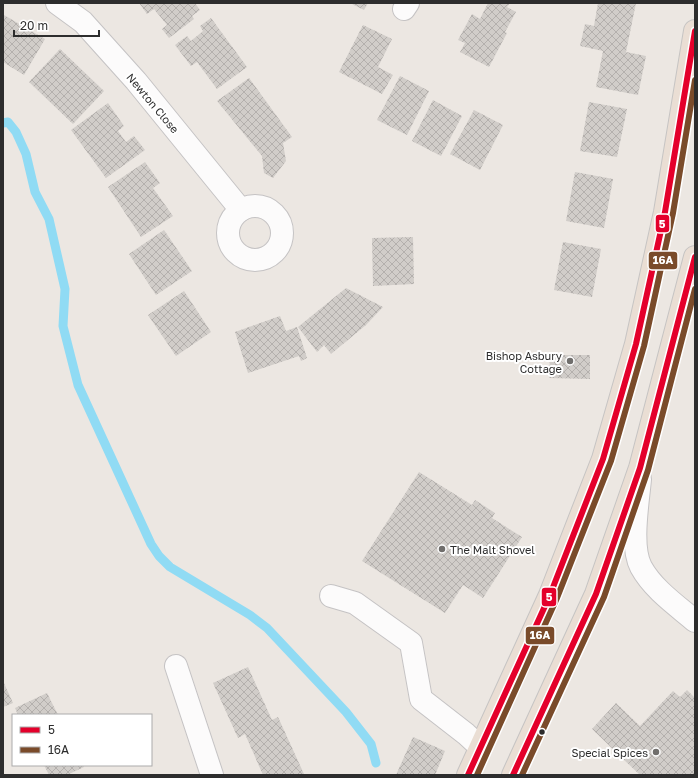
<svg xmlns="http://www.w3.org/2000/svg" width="698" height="778" font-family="'Golos Text',sans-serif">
<defs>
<pattern id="building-cross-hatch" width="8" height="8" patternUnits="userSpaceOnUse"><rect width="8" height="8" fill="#d1cdc9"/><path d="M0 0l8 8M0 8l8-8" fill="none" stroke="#b4b0ad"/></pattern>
</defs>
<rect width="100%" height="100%" fill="#ece7e2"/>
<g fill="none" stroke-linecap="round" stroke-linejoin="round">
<path stroke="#90dbf4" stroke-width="9" d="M3 123 8 122 16 132 26 154 35 192 49 219 65 289 63 326 78 385 151 544 159 556 170 567 250 615 267 628 346 712 371 744 376 763"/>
</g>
<g fill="url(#building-cross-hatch)">
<path d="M139 3H195L200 10 192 16 194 19 169 38 162 29 167 25 154 9 147 14Z"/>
<path d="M350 3H368L364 10Z"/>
<path d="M488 3H510L507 7 516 12 505 32 507 33 489 67 460 52 465 43 458 40 472 14 480 19Z"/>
<path d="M598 3H636L626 52 646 56 638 95 596 87 603 51 580 46 585 24 594 26Z"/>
<path d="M4 15 45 39 24 75 3 62Z"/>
<path d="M211 18 247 67 217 89 197 62 191 66 175 45 187 36 191 41 203 31 200 26Z"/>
<path d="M363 25 392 39 378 67 393 75 382 94 339 72Z"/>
<path d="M60 49 104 91 73 124 29 82Z"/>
<path d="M400 76 429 91 407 135 377 120Z"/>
<path d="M249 78 292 137 283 143 286 161 273 178 264 173 262 156 217 101Z"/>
<path d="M433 100 462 116 441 156 412 141Z"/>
<path d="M589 102 627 109 617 157 580 151Z"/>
<path d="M108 103 124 126 118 131 126 142 134 136 145 150 106 178 71 130Z"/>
<path d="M474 110 503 125 480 170 450 154Z"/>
<path d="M145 162 160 183 153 188 173 216 141 237 108 187Z"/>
<path d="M575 172 613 179 604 228 566 221Z"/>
<path d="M164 230 192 271 156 295 129 254Z"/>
<path d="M413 237 414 284 373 286 372 238Z"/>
<path d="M563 242 601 249 592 297 554 290Z"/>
<path d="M346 288 383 307 366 325 331 354 324 345 317 352 298 327Z"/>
<path d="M184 291 211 332 176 356 148 315Z"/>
<path d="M280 316 286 331 297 327 307 358 301 361 299 356 248 373 235 332Z"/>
<path d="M550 355H590V379L549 378Z"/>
<path d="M419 472 472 505 475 500 495 513 492 518 522 537 483 598 463 585 445 613 362 561Z"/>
<path d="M248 667 272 720 278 717 304 774 263 775 245 734 238 738 213 683Z"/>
<path d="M3 681 13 703 3 707Z"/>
<path d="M687 690 695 698V775H640L592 729 616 703 640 726 673 691 680 697Z"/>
<path d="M47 693 58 715H18L15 708Z"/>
<path d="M413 737 445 751 435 775H396Z"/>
<path d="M44 765H83L84 767 67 775H49Z"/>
</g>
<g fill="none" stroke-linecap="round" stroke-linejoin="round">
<g stroke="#c5c3c4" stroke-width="24">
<g id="minor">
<path d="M57 3 83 22 136 81 241 210"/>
<path d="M404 9 408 3"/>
<circle cx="255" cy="233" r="27"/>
<path d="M640 479C638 503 630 546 641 567 653 589 676 605 695 621"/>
<path d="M331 596 355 603 411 643 421 699 466 734 480 747"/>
<path d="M176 666 212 775"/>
</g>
</g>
<g stroke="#c6c4c3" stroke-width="24">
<g id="highway">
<path d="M468 775 550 595 603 459 636 344 665 212 695 31"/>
<path d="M513 775 596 594 640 468 695 257"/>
</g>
</g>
<use href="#minor" stroke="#fcfbfb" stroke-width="22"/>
<use href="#highway" stroke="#eaded4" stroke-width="22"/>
<g stroke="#fff" stroke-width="9">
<g id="bus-1">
<path d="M468 775 550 595 603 459 636 344 665 212 695 31"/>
<path d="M513 775 596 594 640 468 695 257"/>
</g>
</g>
<g stroke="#fff" stroke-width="9">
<g id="bus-2">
<path d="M477 775 557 598 611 461 644 346 673 213 695 80"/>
<path d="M522 775 604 597 648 470 695 289"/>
</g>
</g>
<use href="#bus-1" stroke="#e4002b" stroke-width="6"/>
<use href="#bus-2" stroke="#7a4b2a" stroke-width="6"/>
</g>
<g fill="#706e6c" stroke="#fff" stroke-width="1.5">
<circle cx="570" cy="361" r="4"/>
<circle cx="442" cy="549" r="4"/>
<circle cx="656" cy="752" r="4"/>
</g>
<circle fill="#2d2d2d" stroke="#fff" stroke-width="1.5" cx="542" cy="732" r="3.5"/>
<g text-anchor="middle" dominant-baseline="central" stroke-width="4" stroke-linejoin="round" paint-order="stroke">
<g font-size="11" fill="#2d2d2d" stroke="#fff">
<text transform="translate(153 103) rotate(50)">Newton Close</text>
</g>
<g font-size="11" fill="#2d2d2d" stroke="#fff" text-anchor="end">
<text x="562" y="355">Bishop Asbury<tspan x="562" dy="13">Cottage</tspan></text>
<text x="450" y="549" text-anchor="start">The Malt Shovel</text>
<text x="648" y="752">Special Spices</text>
</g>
</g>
<g stroke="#fff" stroke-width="1.5">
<rect x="655" y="214" width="15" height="19" rx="4" fill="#e4002b"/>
<rect x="648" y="251" width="30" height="19" rx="4" fill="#7a4b2a"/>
<rect x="541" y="587" width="16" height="20" rx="4" fill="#e4002b"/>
<rect x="525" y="626" width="30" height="19" rx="4" fill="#7a4b2a"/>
</g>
<g font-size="11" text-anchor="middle" font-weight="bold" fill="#fff">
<text x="662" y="228">5</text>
<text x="663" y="264">16A</text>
<text x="549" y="601">5</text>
<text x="540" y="639">16A</text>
</g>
<rect width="698" height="778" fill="none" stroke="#2d2d2d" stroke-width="8"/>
<rect x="12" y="714" width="140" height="52" fill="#ffffff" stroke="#ababab"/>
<rect x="20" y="727" width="20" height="6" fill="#e4002b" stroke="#ababab"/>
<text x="48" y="734" font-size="12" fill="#2d2d2d">5</text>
<rect x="20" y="747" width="20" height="6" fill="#7a4b2a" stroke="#ababab"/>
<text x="48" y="754" font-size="12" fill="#2d2d2d">16A</text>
<path d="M14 30v6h85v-6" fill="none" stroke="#2d2d2d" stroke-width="2"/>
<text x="20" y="30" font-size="12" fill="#2d2d2d" stroke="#ffffff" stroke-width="3" paint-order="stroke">20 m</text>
</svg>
